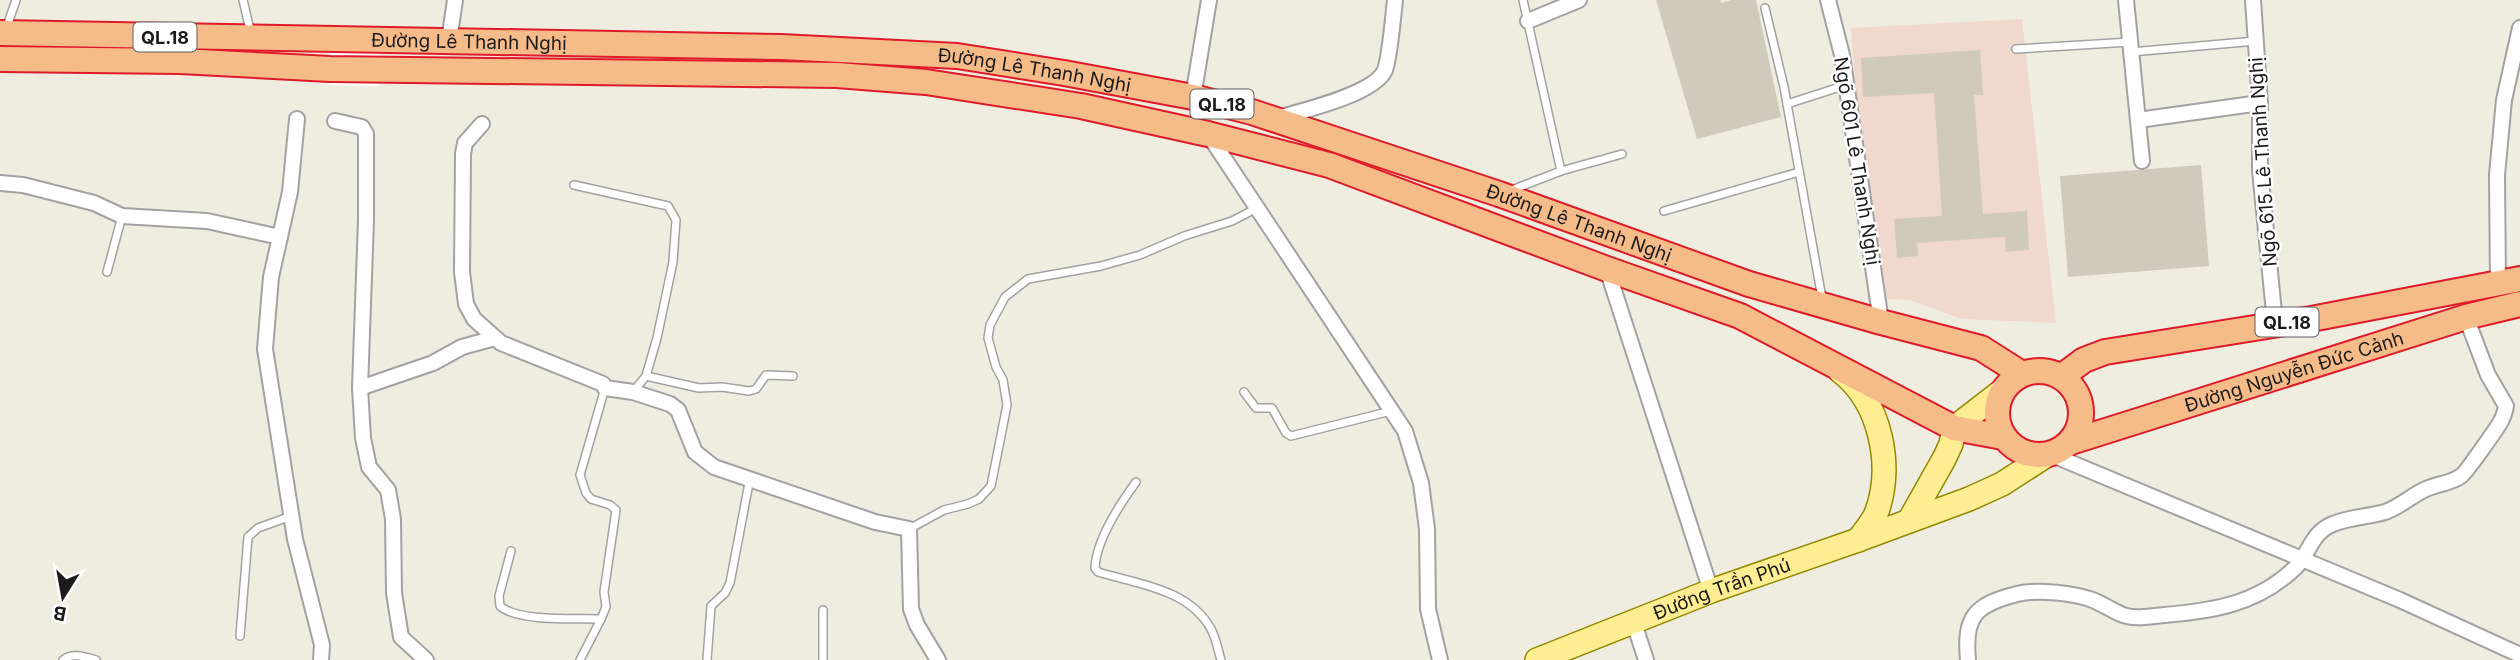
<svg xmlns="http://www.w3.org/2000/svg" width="2520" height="660" font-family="Inter,sans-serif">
<rect width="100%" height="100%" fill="#eeede0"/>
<path fill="#f0d8cd" d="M2022 19 2056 323 1962 319 1910 300 1886 299 1857 112 1851 28Z"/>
<path fill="#fff" d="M331 25 381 27 379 86 329 85Z"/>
<g fill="#d0cabd">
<path d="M1656 0H1720L1722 3 1731 0H1756L1781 117 1697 139Z"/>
<path d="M1980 50 1983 95H1974L1983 214 2027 211 2029 250 2006 252 2005 237 1917 243 1918 256 1897 258 1894 219 1942 216 1934 93 1863 97 1861 58Z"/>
<path d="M2201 165 2209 266 2068 277 2060 176Z"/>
</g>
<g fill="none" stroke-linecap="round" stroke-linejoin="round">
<g stroke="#a2a2a2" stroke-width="10">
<g id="service">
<path d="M243 0 251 34"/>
<path d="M1523 0 1561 171"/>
<path d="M1765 8 1784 87 1822 298"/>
<path d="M6 29 16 0"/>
<path d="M2016 49 2130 42"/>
<path d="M2131 52 2256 41"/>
<path d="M1787 104 1846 85"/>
<path d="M574 185 668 206 676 220 673 262 657 338 646 376 633 392"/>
<path d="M1509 191 1561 171 1622 154"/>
<path d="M1664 211 1799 172"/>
<path d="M107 272 122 216"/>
<path d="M646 376 699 388 722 387 749 391 756 389 766 375 793 376"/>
<path d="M1244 392 1256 408H1272L1286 433 1291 436 1391 411"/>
<path d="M1136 482C1120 504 1096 541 1095 568L1098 572C1138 584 1189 589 1211 629 1216 638 1218 650 1221 660"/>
<path d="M909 529 944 510 968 504 979 499 991 486 1007 405 1003 380 996 367 988 338 990 325 1005 297 1028 279 1101 266 1140 255 1184 236 1232 221 1257 208"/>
<path d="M511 551 499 596 500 606C518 622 576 618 601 619"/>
<path d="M823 610V660"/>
<path d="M240 636 248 537 258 528 291 516"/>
<path d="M63 660C72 652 85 657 96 660"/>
<path d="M580 660 601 619 606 607 604 592 616 510 610 505 591 499 586 493 580 475 605 388"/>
<path d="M707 660 711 606 725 593 730 583 750 478"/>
</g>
</g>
<g stroke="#a2a2a2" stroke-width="18">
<g id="minor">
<path d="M1828 0 1842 55 1881 322"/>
<path d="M2126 0 2142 161"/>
<path d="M2253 0 2260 103V170L2275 323"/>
<path d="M1528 21 1579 0"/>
<path d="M449 41 455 0"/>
<path d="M1193 97 1209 0"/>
<path d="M1277 118C1302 111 1375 94 1385 70 1390 56 1393 17 1395 0"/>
<path d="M297 119 290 192 271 277 265 349 295 539 322 645 321 660"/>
<path d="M2138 120 2260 103"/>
<path d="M335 121 362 127 366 134V220L360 388 363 438 369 467 388 490 393 519 394 593 401 637 426 660"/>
<path d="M482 124 465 143 463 154 462 272 466 304 474 319 501 343 603 384 605 388 633 392 670 404 678 410 695 452 714 467 875 522 909 529 911 609 917 625 938 660"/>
<path d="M1208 134 1405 431 1421 483 1427 529 1428 609 1440 660"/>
<path d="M0 183 23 185 94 203 122 216 207 221 280 237"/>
<path d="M1607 269 1711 591"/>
<path d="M2498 284 2497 175 2504 100 2520 28"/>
<path d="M360 388 433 363 462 347 495 338"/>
<path d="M2050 454 2400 600 2520 655"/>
<path d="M1634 623 1646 660"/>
<path d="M1968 660C1964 617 1974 605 2017 594 2037 589 2076 593 2095 601 2115 610 2121 619 2144 617 2202 611 2252 610 2296 567 2310 552 2312 532 2333 524 2349 517 2368 517 2385 512 2400 507 2412 495 2426 489 2437 484 2452 483 2461 476 2465 474 2498 427 2501 421 2504 416 2505 411 2506 406L2488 375 2466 317"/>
</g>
</g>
<g stroke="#928900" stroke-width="26">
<g id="primary">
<path d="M1840 371C1881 402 1894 467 1876 514 1872 523 1864 532 1858 540"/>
<path d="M1909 521 1944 459 1951 444 1954 428 2003 390"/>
<path id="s1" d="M1537 660 1711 591 1858 540 1969 499 2002 484 2047 455"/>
</g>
</g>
<g stroke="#df1a29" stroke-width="28">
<g id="trunk">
<path id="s2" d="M0 33 781 47 957 56 1064 73 1193 97 1252 112 1499 194 1749 284 1881 322 1981 348 2022 374"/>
<path d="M0 59 180 61 330 69 837 75 926 82 1081 106 1208 134 1329 165 1607 269 1740 316 1954 428 2003 437"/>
<circle cx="2039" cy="413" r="42"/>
<path d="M2061 377 2084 360 2105 352 2311 319 2520 279"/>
<path id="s3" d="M2071 442 2466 317 2520 304"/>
</g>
</g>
<use href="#service" stroke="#fff" stroke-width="7"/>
<use href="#minor" stroke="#fff" stroke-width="14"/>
<use href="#primary" stroke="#ffed93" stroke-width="23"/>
<use href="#trunk" stroke="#f5bc8a" stroke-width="24"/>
</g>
<g text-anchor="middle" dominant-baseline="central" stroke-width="5" stroke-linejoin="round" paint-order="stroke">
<g fill="#fff" stroke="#5f5f5f" stroke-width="2">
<rect x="133.5" y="22.5" width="63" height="29" rx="5"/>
<rect x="1190.5" y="89.5" width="63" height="29" rx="5"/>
<rect x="2255.5" y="307.5" width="63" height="29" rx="5"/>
</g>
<g font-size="18" font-weight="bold" fill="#1b1b1b">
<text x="165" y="37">QL.18</text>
<text x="1222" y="104">QL.18</text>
<text x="2287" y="322">QL.18</text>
</g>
<g font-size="19" fill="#1b1b1b" stroke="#fff">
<text stroke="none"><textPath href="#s2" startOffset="469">Đường Lê Thanh Nghị</textPath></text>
<text stroke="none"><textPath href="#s2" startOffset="1036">Đường Lê Thanh Nghị</textPath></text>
<text transform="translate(1857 161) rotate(81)">Ngõ 601 Lê Thanh Nghị</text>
<text transform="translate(2263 162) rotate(-94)">Ngõ 615 Lê Thanh Nghị</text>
<text stroke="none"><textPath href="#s2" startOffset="1603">Đường Lê Thanh Nghị</textPath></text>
<text stroke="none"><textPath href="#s3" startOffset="234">Đường Nguyễn Đức Cảnh</textPath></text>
<text stroke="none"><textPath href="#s1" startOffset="198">Đường Trần Phú</textPath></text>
</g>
</g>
<g transform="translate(63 597) rotate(191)" stroke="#ffffff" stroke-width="5" paint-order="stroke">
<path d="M0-5L12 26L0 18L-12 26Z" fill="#1b1b1b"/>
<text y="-10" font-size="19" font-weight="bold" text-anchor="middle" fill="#1b1b1b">B</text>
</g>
</svg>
